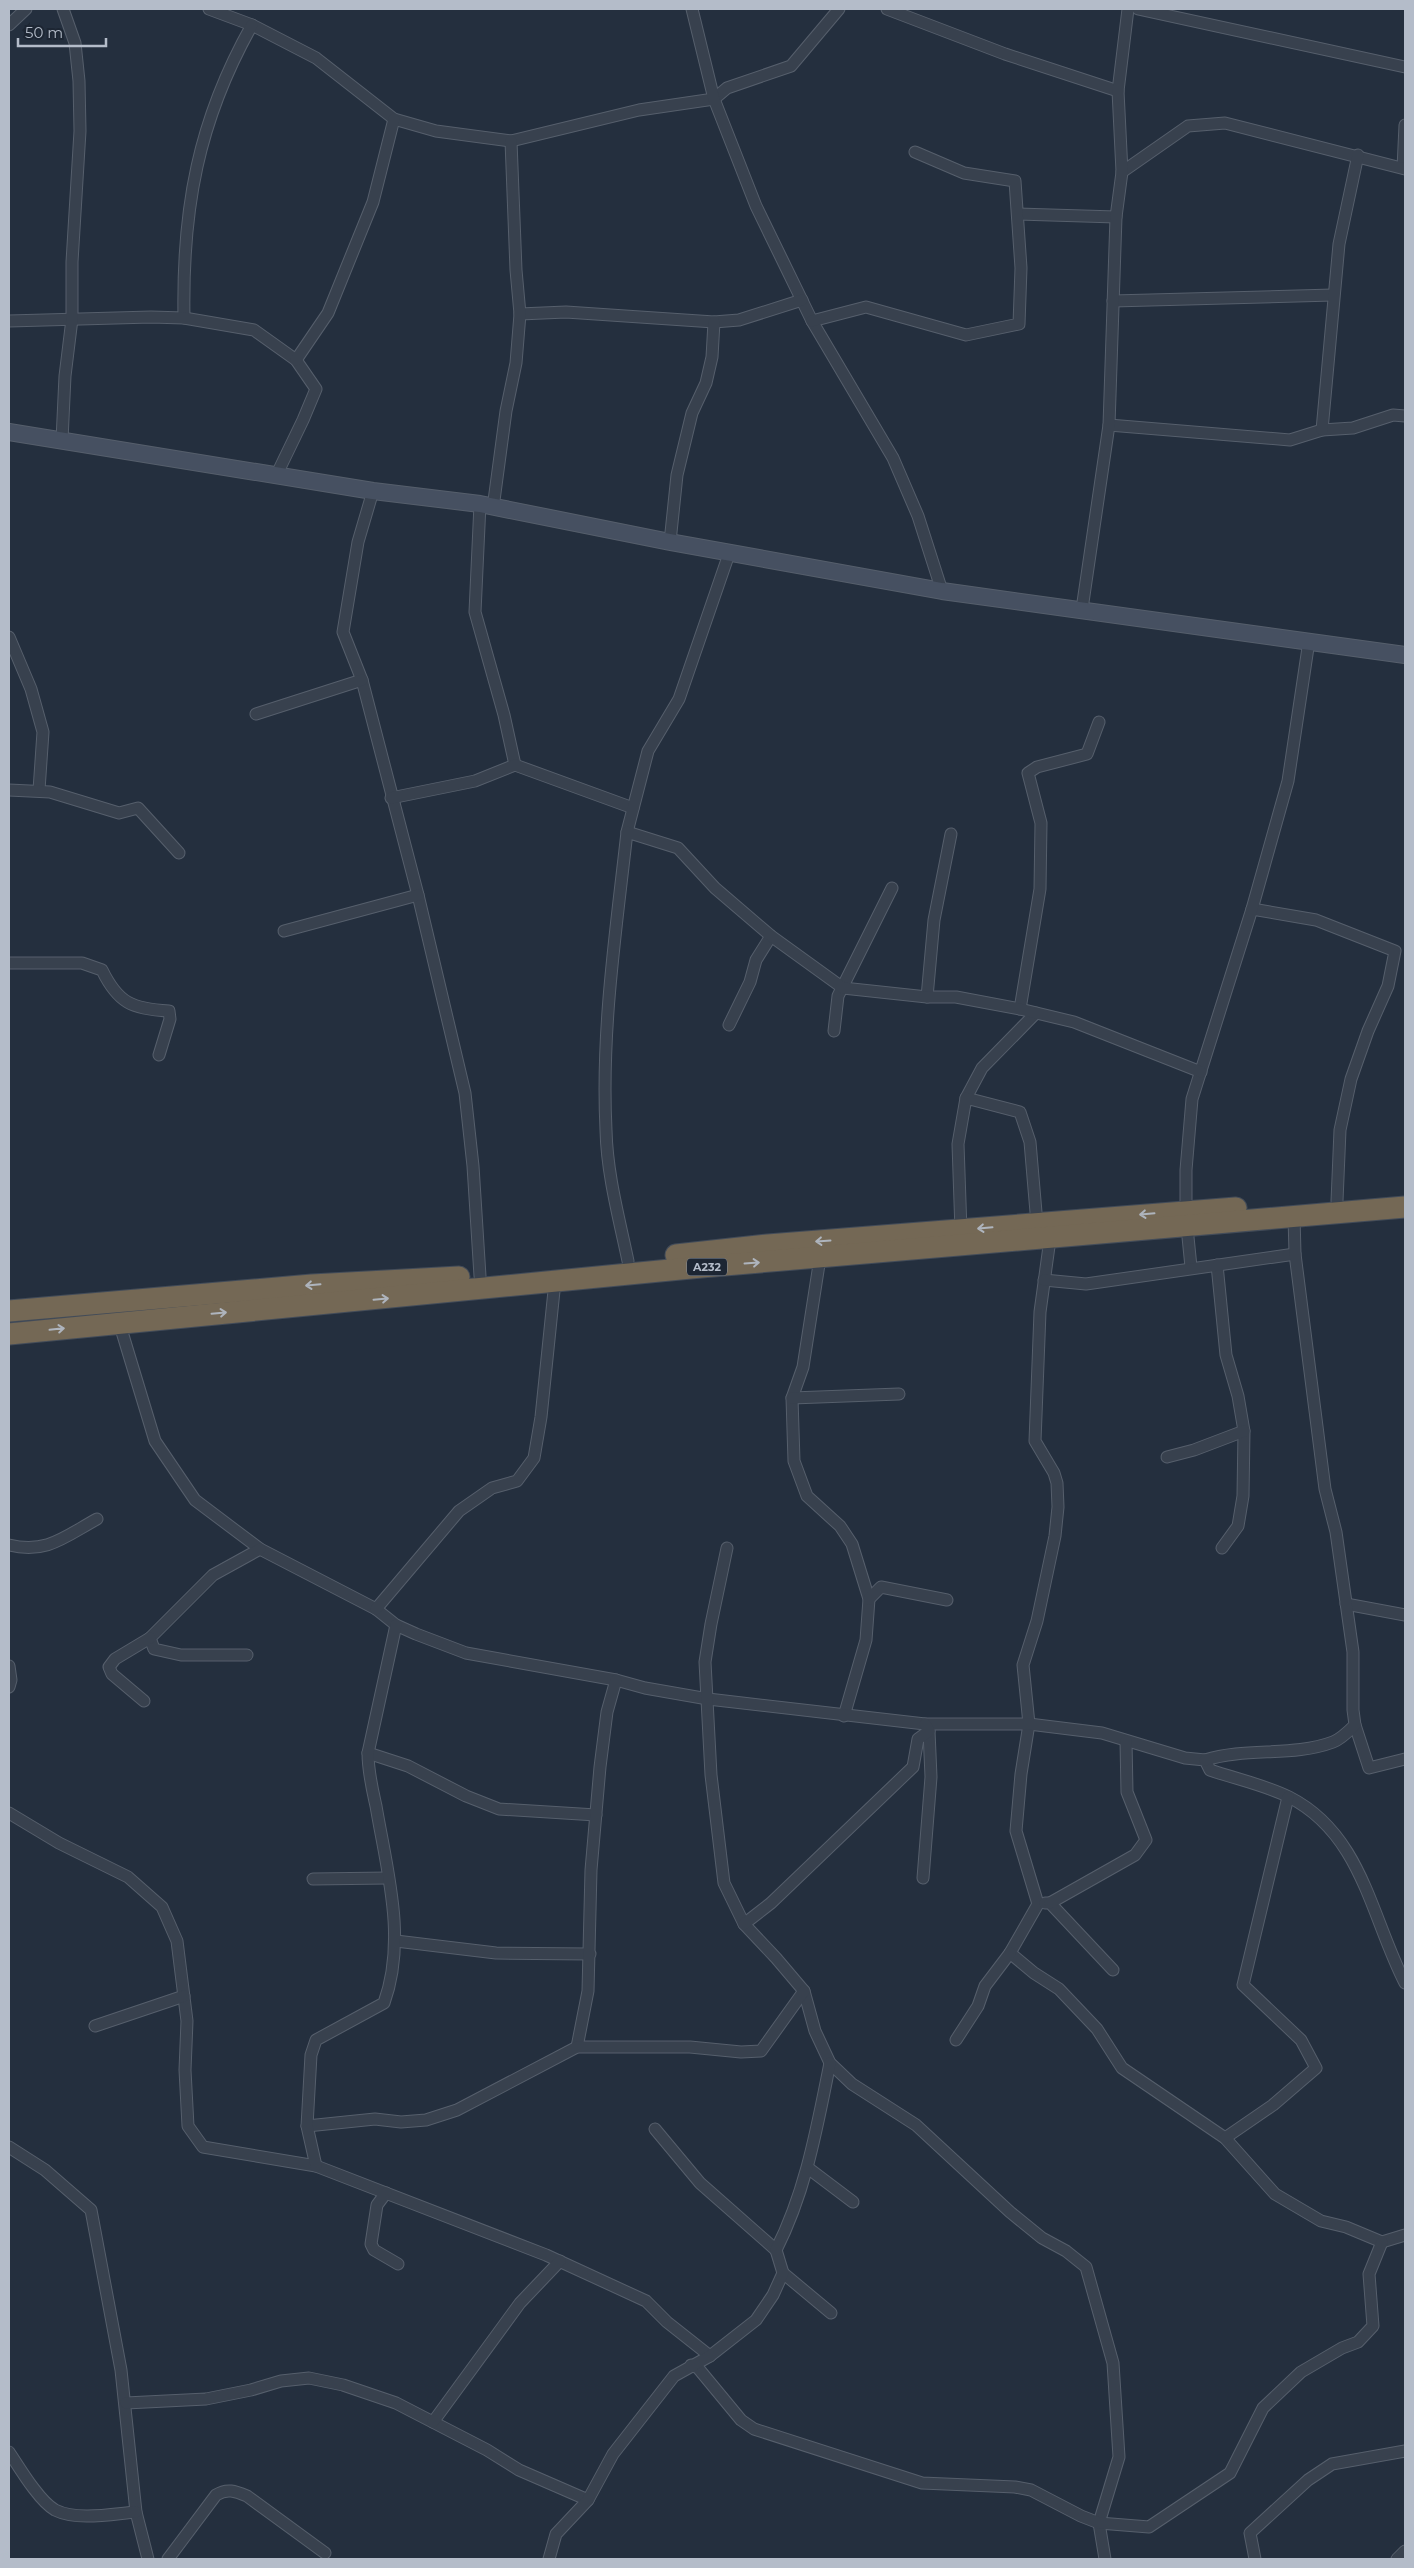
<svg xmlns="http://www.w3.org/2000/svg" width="1414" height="2568" font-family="Montserrat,sans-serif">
<rect width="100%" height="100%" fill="#242f3e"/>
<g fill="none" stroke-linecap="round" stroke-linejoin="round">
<g stroke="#565f6c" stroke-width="13">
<g id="street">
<path d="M209 9 252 25 316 58 394 119 436 131 511 141 639 110 714 99 727 88 791 66 839 9"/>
<path d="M692 9 714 99 756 206 812 321 893 458 918 516 942 591"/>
<path d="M887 9 1005 54 1118 91"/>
<path d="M1138 9 1405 67"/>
<path d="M9 25 26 9"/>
<path d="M1403 168 1405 125"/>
<path d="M1122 172 1188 126 1225 123 1405 169"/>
<path d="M1018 214 1116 217"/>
<path d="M1113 301 1333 295"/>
<path d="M520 314 566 312 714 322 739 320 802 300"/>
<path d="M184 318C182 209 198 121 252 25"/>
<path d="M9 321 151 317 184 318 254 330 296 360 316 389 303 420 276 476"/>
<path d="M812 321 866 307 966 335 1019 324 1021 268 1015 181 964 173 915 152"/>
<path d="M296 360 328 313 373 202 394 119"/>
<path d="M1109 425 1290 440 1322 430 1353 428 1393 415 1405 416"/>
<path d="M1322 430 1339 244 1358 155"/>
<path d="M62 440 65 376 72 319V262L80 131 79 81 75 43 63 9"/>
<path d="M373 491 358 542 343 632 362 680 418 895 465 1093 473 1166 480 1276"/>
<path d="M480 504 475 612 504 715 515 765"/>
<path d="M493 508 506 411 516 363 520 314 516 270 511 141"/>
<path d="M670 542 677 475 692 413 706 383 712 357 714 322"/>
<path d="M1082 609 1109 425 1116 217 1122 172 1118 91 1128 9"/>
<path d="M9 637 31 689 43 732 39 790"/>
<path d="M256 714 362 680"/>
<path d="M9 790 50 792 119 813 138 808 179 853"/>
<path d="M391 798 475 781 515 765 633 808"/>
<path d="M627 832 648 751 679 699 730 551"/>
<path d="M1252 909 1316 920 1395 951 1388 986 1368 1031 1351 1079 1340 1130 1337 1201"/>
<path d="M284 931 418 895"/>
<path d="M9 963H82L102 970C118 1003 132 1009 169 1011L170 1019 159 1055"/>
<path d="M927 997 934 920 951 834"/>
<path d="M1020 1009 1040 889 1041 823 1028 773 1037 767 1087 754 1099 722"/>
<path d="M729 1025 750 982 756 960 771 936"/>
<path d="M834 1031 838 996 892 888"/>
<path d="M966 1098 982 1068 1036 1013"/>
<path d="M1186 1211V1170L1192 1099 1252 909 1288 781 1309 641"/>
<path d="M1187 1227 1191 1267"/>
<path d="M961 1231 958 1144 966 1098 1020 1112 1030 1142 1037 1224"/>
<path d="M1050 1239 1040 1312 1035 1441 1054 1473 1057 1483 1058 1507 1055 1536 1037 1621 1023 1665 1029 1724 1021 1774 1016 1831 1038 1904 1010 1953 1034 1973 1059 1989 1097 2029 1122 2068 1225 2138 1275 2194 1321 2221 1346 2227 1382 2242 1405 2235"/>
<path d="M820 1258 803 1367 792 1398 794 1461 807 1496 840 1526 852 1544 869 1599 866 1640 844 1716"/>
<path d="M628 1261C619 1218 607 1174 606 1130 601 1030 616 931 627 832L678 848 715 888 771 936 843 988 927 997H956L1020 1009 1074 1022 1201 1072"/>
<path d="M1217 1265 1226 1355 1238 1396 1244 1431 1243 1496 1238 1526 1222 1548"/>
<path d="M1044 1280 1086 1284 1295 1254"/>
<path d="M119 1322 155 1441 195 1500 260 1549 376 1609 396 1625 416 1634 466 1653 616 1680 645 1688 708 1699 925 1724H1029L1102 1733 1185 1758 1205 1760 1210 1770C1236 1779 1265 1785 1289 1797 1362 1834 1371 1917 1405 1983"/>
<path d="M792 1398 899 1394"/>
<path d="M1167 1457 1194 1450 1244 1431"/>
<path d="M9 1545C47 1554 64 1537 97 1519"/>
<path d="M727 1548 711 1624 705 1662 711 1775 724 1883 744 1924 776 1958 804 1991 815 2031 830 2063 852 2084 916 2125 1010 2212 1042 2238 1066 2251 1086 2267 1113 2363 1119 2457 1099 2523 1105 2559"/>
<path d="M869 1599 881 1587 947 1600"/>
<path d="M1346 1604 1405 1615"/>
<path d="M376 1609 459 1511 492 1488 517 1481 534 1458 541 1417 555 1281"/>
<path d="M247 1655H181L154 1649 150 1638 213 1575 260 1549"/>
<path d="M9 1666 11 1680 9 1687"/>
<path d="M144 1701 112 1674 109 1667 115 1659 150 1638"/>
<path d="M1355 1725 1369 1768 1405 1759"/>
<path d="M368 1753 408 1766 466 1796 499 1809 596 1815"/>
<path d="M1205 1760C1247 1747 1293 1757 1333 1742 1341 1739 1349 1731 1355 1725L1353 1710V1652L1336 1532 1325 1489 1295 1254 1294 1216"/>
<path d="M9 1813 59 1843 128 1877 162 1907 177 1941 187 2021 185 2070 188 2126 203 2147 316 2166 546 2255 646 2301 667 2322 710 2356"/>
<path d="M923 1878 931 1777 929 1731"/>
<path d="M313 1879 388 1878"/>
<path d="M1045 1903H1050L1113 1970"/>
<path d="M1050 1903 1135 1855 1146 1840 1127 1792 1126 1741"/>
<path d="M744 1924 771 1903 913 1767 918 1739 929 1731 925 1724"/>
<path d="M396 1941 496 1953 590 1954"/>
<path d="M95 2026 184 1996"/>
<path d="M956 2040 978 2006 985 1986 1010 1953"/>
<path d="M577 2047 588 1991 591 1870 600 1767 607 1712 616 1680"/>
<path d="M307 2126 375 2119 401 2122 426 2120 457 2110 577 2047H690L741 2052 761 2051 804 1991"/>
<path d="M655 2129 700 2183 776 2250"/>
<path d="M1225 2138 1273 2105 1316 2068 1301 2040 1243 1985 1288 1797"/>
<path d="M9 2147 45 2170 91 2210 121 2370 136 2512 148 2559"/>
<path d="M316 2166 307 2126 311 2055 316 2040 384 2003C407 1939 387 1871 376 1806 372 1788 368 1772 368 1753L396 1625"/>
<path d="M808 2168 853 2202"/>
<path d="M386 2193 377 2205 371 2244 374 2250 398 2264"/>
<path d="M783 2273 831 2313"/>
<path d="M691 2365 698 2368 741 2420 754 2429 922 2483 1015 2487 1031 2490 1081 2516 1099 2523 1149 2527 1230 2473 1263 2408 1301 2372 1342 2348 1358 2342 1373 2326 1369 2274 1382 2242"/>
<path d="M126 2403 206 2399 251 2390 281 2381 309 2378 343 2385 396 2403 487 2450 519 2470 588 2500"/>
<path d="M433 2422 520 2303 560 2261"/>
<path d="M9 2452C19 2467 39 2501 55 2510 77 2521 112 2514 136 2512"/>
<path d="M168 2559 216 2495C227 2488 235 2491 247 2496L325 2553"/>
<path d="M549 2559 556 2534 588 2500 613 2454 674 2376 710 2356 756 2320 773 2295 783 2273 776 2250C806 2191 817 2127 830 2063"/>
<path d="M1255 2559 1250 2533 1308 2480 1332 2464 1405 2451"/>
<path d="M1397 2559 1405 2551"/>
</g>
</g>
<g stroke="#565f6c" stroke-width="18">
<path id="secondary" d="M9 432 373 491 480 504 670 542 942 591 1405 655"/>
</g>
<g stroke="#434c59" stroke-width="23">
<g id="highway">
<path d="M676 1255 768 1245 1236 1208"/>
<path d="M9 1311 312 1285 459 1277"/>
<path d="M9 1334 701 1267 1405 1207"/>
</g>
</g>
<use href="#street" stroke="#38414e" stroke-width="11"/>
<use href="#secondary" stroke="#465061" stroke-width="16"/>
<use href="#highway" stroke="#746855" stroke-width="21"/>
</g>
<defs><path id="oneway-shaft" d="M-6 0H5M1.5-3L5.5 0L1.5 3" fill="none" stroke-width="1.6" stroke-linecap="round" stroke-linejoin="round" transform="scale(1.25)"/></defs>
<g stroke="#aeb4bd">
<use href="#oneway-shaft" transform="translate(1147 1214) rotate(175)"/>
<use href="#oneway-shaft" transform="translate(985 1228) rotate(175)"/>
<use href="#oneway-shaft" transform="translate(823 1241) rotate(176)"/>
<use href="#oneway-shaft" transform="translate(752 1263) rotate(-4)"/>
<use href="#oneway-shaft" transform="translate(313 1285) rotate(175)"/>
<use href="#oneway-shaft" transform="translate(381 1299) rotate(-5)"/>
<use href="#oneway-shaft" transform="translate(219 1313) rotate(-5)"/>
<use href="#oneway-shaft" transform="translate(57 1329) rotate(-6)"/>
</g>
<g text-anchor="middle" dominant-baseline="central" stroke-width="5" stroke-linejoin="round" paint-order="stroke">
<rect fill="#1d2633" stroke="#878f9c" stroke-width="1" x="687" y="1258.5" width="40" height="17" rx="4"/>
<g font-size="11" font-weight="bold" fill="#b4bcc9">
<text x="707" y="1267">A232</text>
</g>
</g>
<rect width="1414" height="2568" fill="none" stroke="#b4bcc9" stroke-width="20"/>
<path d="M18 38v8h88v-8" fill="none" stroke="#b4bcc9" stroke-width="2.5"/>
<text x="25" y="38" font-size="15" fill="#b4bcc9" stroke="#1d2633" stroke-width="4" paint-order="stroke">50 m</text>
</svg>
